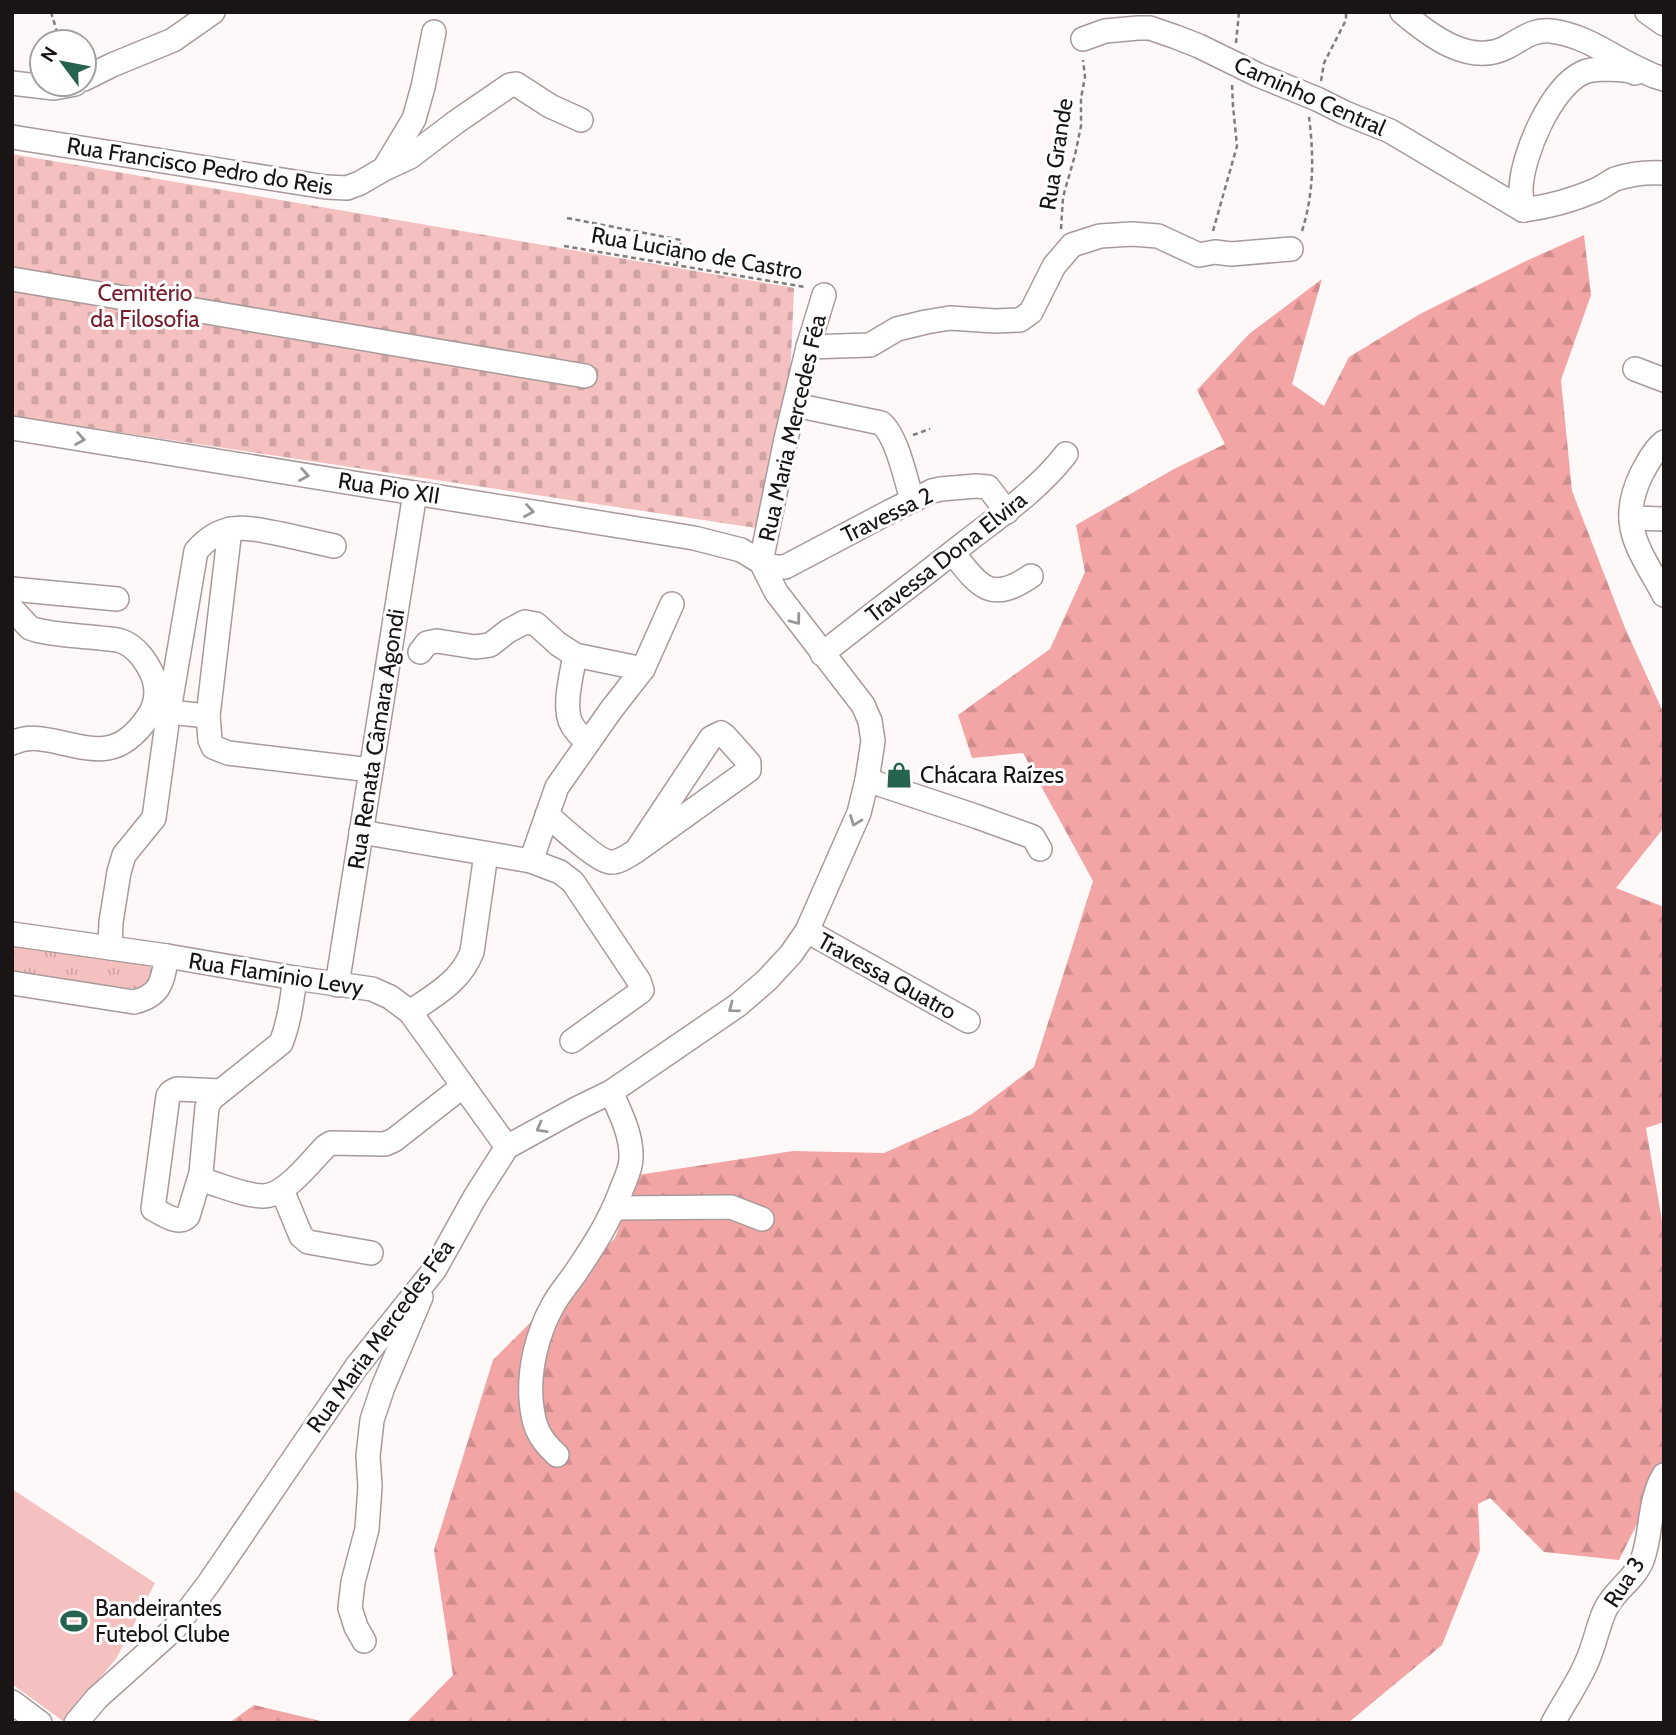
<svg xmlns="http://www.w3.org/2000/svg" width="1676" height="1735" font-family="Cabin,sans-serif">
<defs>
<pattern id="grass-tufts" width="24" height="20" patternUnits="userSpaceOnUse" patternTransform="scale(1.75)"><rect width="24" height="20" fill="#f5c0c0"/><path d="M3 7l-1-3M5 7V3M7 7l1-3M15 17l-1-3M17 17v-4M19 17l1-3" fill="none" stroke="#d1a4a4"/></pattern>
<pattern id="forest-firs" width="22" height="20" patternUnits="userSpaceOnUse" patternTransform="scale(1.75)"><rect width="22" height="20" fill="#f3a5a6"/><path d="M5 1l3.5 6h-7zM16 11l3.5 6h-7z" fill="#d08d8e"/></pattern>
<pattern id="cemetery-stones" width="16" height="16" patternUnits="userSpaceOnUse" patternTransform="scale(1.75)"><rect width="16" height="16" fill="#f5c0c0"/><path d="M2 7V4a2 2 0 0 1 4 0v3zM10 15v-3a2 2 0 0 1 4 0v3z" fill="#d1a4a4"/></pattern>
</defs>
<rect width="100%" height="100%" fill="#fef8f8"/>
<path fill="url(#grass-tufts)" d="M12 937 139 958 159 974 137 989 12 973Z"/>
<g fill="url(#forest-firs)">
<path d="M1584 235 1591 295 1561 380 1572 491 1625 628 1664 714V825L1662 830 1616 888 1664 907V1122L1646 1128 1664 1232V1470L1619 1560 1544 1552 1490 1498 1478 1504 1480 1550 1442 1645 1348 1723H406L453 1675 434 1550 493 1360 615 1238 638 1175 793 1151 884 1153 972 1114 1034 1067 1093 881 1023 753 972 758 958 715 1050 649 1085 572 1076 525 1174 469 1225 444 1197 390 1249 334 1322 279 1292 384 1324 406 1349 357 1420 314 1526 261Z"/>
<path d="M254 1705 329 1723H229Z"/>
</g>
<path fill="url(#cemetery-stones)" d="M12 154 794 288 790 379 763 529 12 416Z"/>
<path fill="#f5c0c0" d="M12 1489 155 1583 116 1659 63 1721 12 1684Z"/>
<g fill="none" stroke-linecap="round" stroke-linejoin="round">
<g stroke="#a89a9a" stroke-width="26">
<g id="minor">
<path d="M1402 12C1429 35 1470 67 1507 47 1522 39 1533 29 1551 31 1575 34 1595 45 1616 57 1628 64 1641 70 1654 76L1664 79"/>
<path d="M1647 12 1664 24"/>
<path d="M1083 39 1105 31 1138 28H1150L1176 37 1199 46 1258 75 1317 99 1345 113 1390 131 1523 210"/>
<path d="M84 79 112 65 173 40 213 12"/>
<path d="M12 83 54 88 75 84"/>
<path d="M12 137 326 187 347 188 360 183 384 169 410 157 456 122 510 85 516 84 550 106 581 120"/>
<path d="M384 169 414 119 423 87 434 32"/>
<path d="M1523 210C1522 203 1521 195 1521 189 1522 155 1551 88 1582 73 1590 69 1600 69 1609 69 1618 70 1627 69 1635 73"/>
<path d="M1523 210C1548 207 1573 200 1596 190 1603 187 1609 182 1615 179 1630 174 1648 172 1664 173"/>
<path d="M12 279 585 376"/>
<path d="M808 347 870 345 897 329 926 322 950 318 995 321 1020 320 1031 312 1054 266 1072 245 1100 236 1132 234 1158 236 1199 255 1215 252 1231 254 1291 249"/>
<path d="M1635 369 1664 380"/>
<path d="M795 405 881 423C897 436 906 480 912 500"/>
<path d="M12 428 694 538 741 550 761 562 775 567H785L891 511 932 491 941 489 976 486 988 487 1007 512"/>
<path d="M1664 442C1654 450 1648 462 1642 473 1616 525 1640 550 1664 595"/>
<path d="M1631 518 1664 519"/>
<path d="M953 553C979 586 990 604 1031 576"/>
<path d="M12 589 117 599"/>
<path d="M12 609 30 628 36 630C57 635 79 636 100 638 107 639 115 639 121 641 136 646 147 662 153 676 158 690 157 704 148 717 120 758 97 751 54 741 38 738 27 736 12 743"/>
<path d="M420 652 427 643 437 641 475 647 490 645 508 631 525 622 536 624 558 644 575 655 643 669"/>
<path d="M822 654C870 616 918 580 966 542 1002 514 1037 491 1066 454"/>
<path d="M575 655C572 674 562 708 572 725 575 731 582 737 587 742"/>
<path d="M169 712 208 716 230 529"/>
<path d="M208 716 210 740 213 747 228 753 371 770"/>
<path d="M867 780 978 817 1033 837 1040 849"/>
<path d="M547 815C558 824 597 861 610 862 619 863 629 855 636 851L711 738 721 733 725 736 749 763V770L636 851"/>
<path d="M361 832 531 861 560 872 573 882 639 981 642 990 639 993 572 1041"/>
<path d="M531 861 557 787 611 710 643 669 672 604"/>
<path d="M807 931 968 1021"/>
<path d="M12 934 167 956 295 978 372 989 390 997 410 1012 507 1147"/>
<path d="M110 948 111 922 119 872 124 855 154 818 168 716 196 551C222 521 245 527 281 534 299 538 316 542 334 546"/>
<path d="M295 978C292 1000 289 1023 281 1043L211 1099 207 1107 201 1173 204 1178 209 1182C225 1187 247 1196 263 1196 285 1196 311 1161 326 1146L331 1143 385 1144 394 1140 463 1086"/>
<path d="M12 983 134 1002C162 995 162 981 167 956"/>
<path d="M337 985 415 493"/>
<path d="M410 1012C435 995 461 981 472 952L486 854"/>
<path d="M201 1173 188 1216C178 1226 164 1214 153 1209L168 1096 171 1092 177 1089 221 1091"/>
<path d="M282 1190 301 1236 308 1242 371 1253"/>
<path d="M615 1208 731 1207 762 1219"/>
<path d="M557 1455C538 1438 533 1425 531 1399 529 1369 537 1334 552 1307 558 1295 568 1284 576 1272 593 1247 609 1222 620 1193 624 1182 631 1170 631 1158 632 1135 620 1112 611 1092"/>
<path d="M364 1641 356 1627 350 1608 353 1582 367 1529 370 1486 368 1456 372 1420 383 1387 421 1297"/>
<path d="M12 1702 40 1723"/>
<path d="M76 1723 97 1698 174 1629 209 1583 357 1366 435 1269 475 1197 507 1147 578 1108 611 1092 738 1005 767 980 791 954 807 931 859 813 867 780 873 741 870 721 863 705 776 592 761 562 786 439 808 347 824 295"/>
<path d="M1553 1723C1563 1704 1576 1686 1585 1666 1594 1648 1597 1628 1605 1610 1614 1590 1636 1579 1643 1558 1652 1531 1649 1499 1664 1475"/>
</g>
</g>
<g stroke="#817c7c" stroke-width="2.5" stroke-dasharray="5 3.5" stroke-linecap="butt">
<path d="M51 12 60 42"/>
<path d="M1236 43 1239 12"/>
<path d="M1321 81 1324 63 1346 20V12"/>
<path d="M567 218 681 240 677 264"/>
<path d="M1061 229 1063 197 1075 155 1081 126V98L1085 77 1083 60"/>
<path d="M1213 231 1237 146 1233 106 1232 84"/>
<path d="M1302 231C1314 193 1314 156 1309 117"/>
<path d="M564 246 805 287"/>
<path d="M913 435 930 429"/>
</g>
<use href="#minor" stroke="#fff" stroke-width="23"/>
</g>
<defs><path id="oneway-chevron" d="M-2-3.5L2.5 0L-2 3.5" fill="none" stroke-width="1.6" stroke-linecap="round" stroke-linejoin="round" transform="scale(1.75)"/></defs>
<g stroke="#989696">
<use href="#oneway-chevron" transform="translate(80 439) rotate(9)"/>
<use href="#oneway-chevron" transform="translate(304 475) rotate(9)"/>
<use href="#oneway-chevron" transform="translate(529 511) rotate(9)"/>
<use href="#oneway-chevron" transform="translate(796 620) rotate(53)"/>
<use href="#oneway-chevron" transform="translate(855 821) rotate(111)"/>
<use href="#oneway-chevron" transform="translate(733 1008) rotate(143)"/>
<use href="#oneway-chevron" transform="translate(541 1128) rotate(151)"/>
</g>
<defs>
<g id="shop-bare" transform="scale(2.1)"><path d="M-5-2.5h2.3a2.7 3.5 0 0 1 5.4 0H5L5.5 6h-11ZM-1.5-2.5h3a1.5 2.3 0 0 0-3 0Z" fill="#25634e" stroke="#fff" stroke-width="2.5" paint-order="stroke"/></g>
<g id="stadium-bare" transform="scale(2.1)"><path d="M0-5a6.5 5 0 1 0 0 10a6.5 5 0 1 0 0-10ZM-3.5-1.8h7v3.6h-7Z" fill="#25634e" stroke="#fff" stroke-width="2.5" paint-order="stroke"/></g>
</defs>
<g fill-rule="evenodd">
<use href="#shop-bare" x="899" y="775"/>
<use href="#stadium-bare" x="74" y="1621"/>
</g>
<g text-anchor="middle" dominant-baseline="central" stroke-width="6" stroke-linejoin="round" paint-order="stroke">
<g font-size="23" fill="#1a1515" stroke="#fff">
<text transform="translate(1310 96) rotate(24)">Caminho Central</text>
<text transform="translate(1056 154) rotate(-81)">Rua Grande</text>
<text transform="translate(200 166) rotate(9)">Rua Francisco Pedro do Reis</text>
<text transform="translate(697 253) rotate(10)">Rua Luciano de Castro</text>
<text transform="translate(792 428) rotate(-77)">Rua Maria Mercedes Féa</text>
<text transform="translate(389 488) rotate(9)">Rua Pio XII</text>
<text transform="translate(887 515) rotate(-26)">Travessa 2</text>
<text transform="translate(946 557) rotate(-38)">Travessa Dona Elvira</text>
<text transform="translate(376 739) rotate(-81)">Rua Renata Câmara Agondi</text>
<text transform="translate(276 974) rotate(9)">Rua Flamínio Levy</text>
<text transform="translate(887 976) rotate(29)">Travessa Quatro</text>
<text transform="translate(380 1336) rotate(-54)">Rua Maria Mercedes Féa</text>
<text transform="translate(1624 1582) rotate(-57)">Rua 3</text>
</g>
<g font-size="23" fill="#751c28" stroke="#fff">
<text x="145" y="293">Cemitério<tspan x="145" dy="26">da Filosofia</tspan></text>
</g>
<g font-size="23" fill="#1a1515" stroke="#fff" text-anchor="start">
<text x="920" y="775">Chácara Raízes</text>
<text x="95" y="1608">Bandeirantes<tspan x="95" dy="26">Futebol Clube</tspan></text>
</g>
</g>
<rect width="1676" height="1735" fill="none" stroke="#1a1515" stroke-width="28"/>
<g transform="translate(63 63) rotate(302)"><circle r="33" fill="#ffffff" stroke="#a3a1a1" stroke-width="2"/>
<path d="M0-5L12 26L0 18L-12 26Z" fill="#25634e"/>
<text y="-10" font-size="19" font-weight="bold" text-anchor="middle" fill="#1a1515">N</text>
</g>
</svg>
